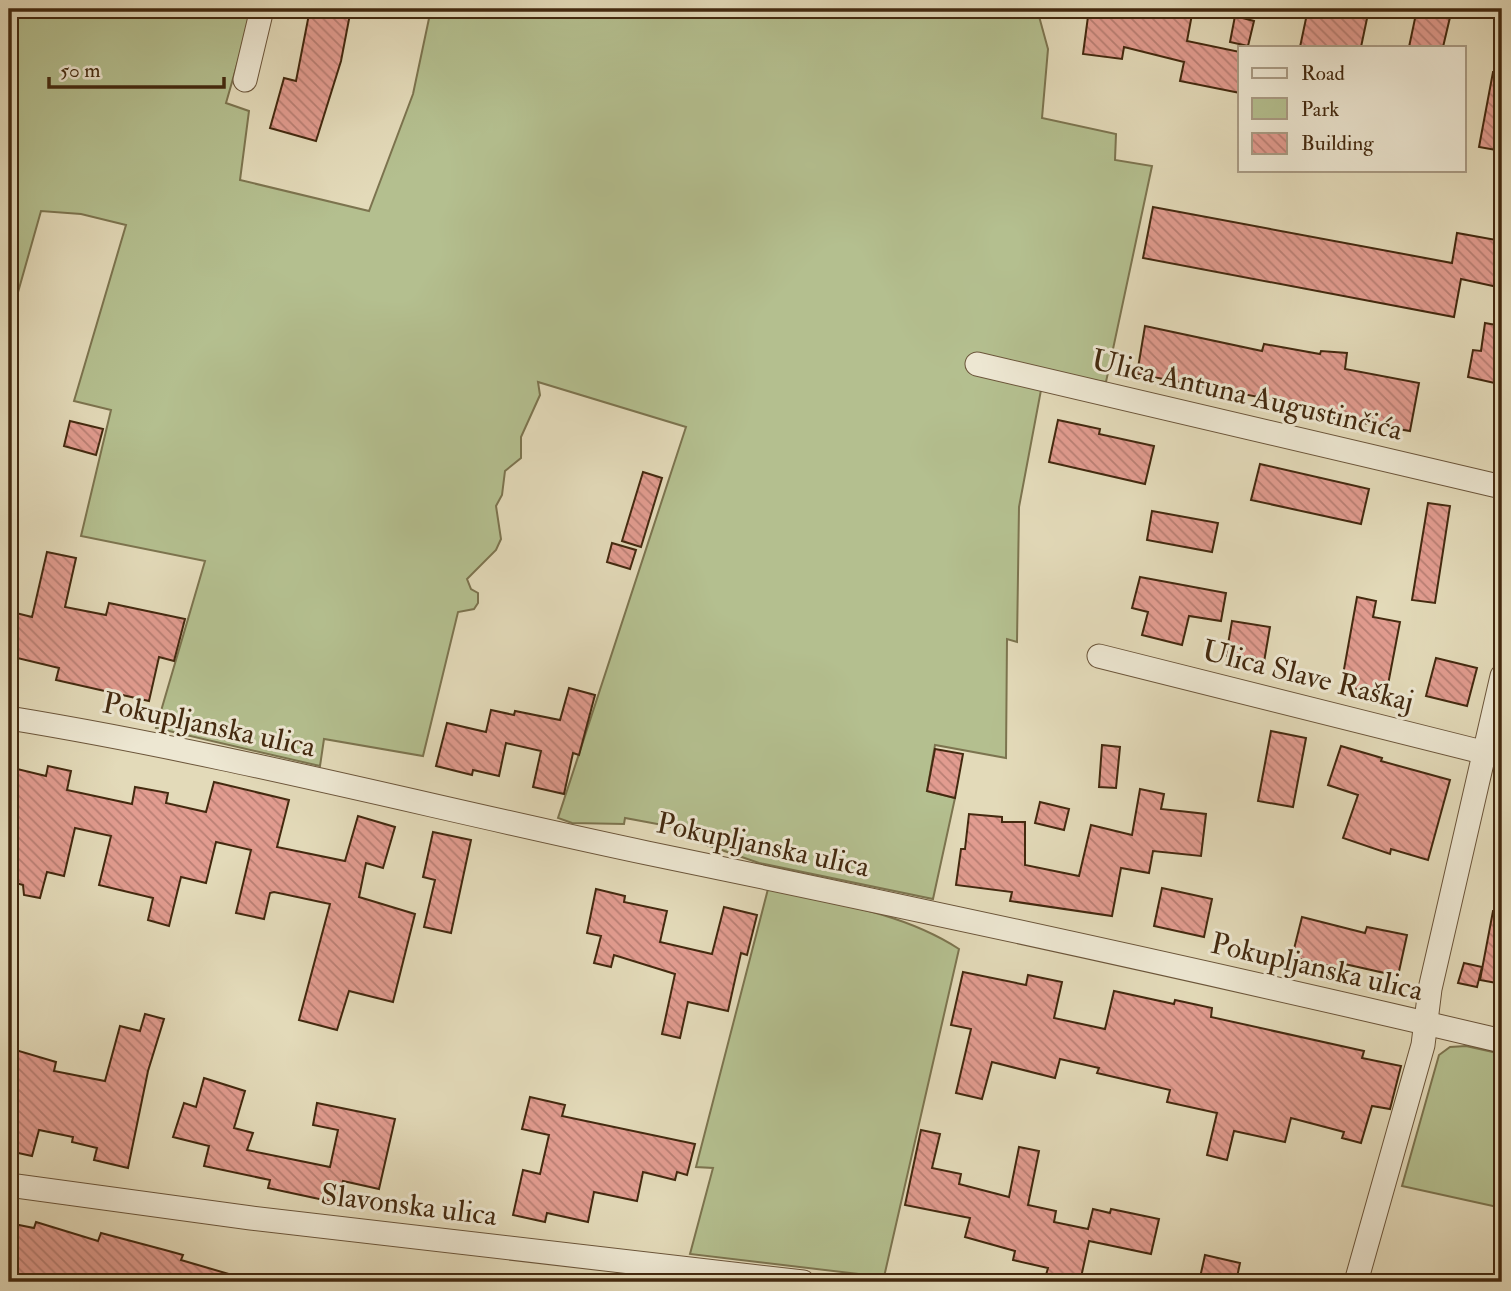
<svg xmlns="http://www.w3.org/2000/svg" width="1511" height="1291" font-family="'IM FELL Double Pica',serif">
<defs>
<pattern id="building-back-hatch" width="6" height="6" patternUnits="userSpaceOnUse" patternTransform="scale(1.75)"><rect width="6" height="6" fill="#e29c90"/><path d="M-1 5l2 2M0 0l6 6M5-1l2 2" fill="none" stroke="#b97f74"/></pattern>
</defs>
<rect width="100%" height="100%" fill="#e3dab9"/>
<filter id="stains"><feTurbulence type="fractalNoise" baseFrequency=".00286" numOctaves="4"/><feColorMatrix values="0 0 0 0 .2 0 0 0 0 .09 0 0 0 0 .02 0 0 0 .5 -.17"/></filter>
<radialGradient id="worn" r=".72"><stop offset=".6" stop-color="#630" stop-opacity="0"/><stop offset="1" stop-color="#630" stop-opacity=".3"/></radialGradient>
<g fill="#b4bf8f" stroke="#7c744f" stroke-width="2">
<path d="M9 9H253L226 103 249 111 240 180 369 211 413 94 431 9H1037L1048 49 1042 118 1116 134 1115 160 1152 166 1106 382 1044 374 1019 507 1017 642 1007 639 1006 758 935 745 927 791 955 798 933 899 759 863 678 835 679 828 625 818 624 824 572 823 558 818 686 427 538 382 540 395 521 437V458L505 471 502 495 496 506 501 539 496 550 467 579 471 589 478 593V603L474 609 458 612 423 756 324 739 320 766 156 728 205 561 81 536 111 410 74 401 126 225 81 214 41 211 9 324Z"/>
<path d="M768 889C833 903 902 912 959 949L884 1277 690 1254 713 1168 696 1167Z"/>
<path d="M1466 1046 1502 1054V1208L1402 1186 1439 1055 1450 1047Z"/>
</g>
<g fill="url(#building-back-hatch)" stroke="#43290f" stroke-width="2">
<path d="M310 9H351L341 61 316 141 270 128 284 78 296 81Z"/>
<path d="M1089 9H1193L1187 41 1240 52V93L1180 81 1184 62 1124 47 1122 59 1083 54Z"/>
<path d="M1308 9H1369L1361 47H1300Z"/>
<path d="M1417 9 1451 13 1443 47H1409Z"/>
<path d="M1235 16 1254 21 1248 46 1230 42Z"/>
<path d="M1493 72 1502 73V151L1479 147Z"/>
<path d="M1153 207 1452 263 1457 233 1502 241V288L1461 279 1454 317 1143 258Z"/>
<path d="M1485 323 1502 326 1499 384 1468 377 1473 350 1481 351Z"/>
<path d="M1145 326 1262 351 1264 344 1320 354 1321 351 1347 353 1345 369 1419 383 1410 431 1310 414 1311 407 1137 374Z"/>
<path d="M1058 420 1100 429 1099 434 1154 446 1145 484 1049 462Z"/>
<path d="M70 421 103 429 96 455 64 446Z"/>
<path d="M1260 464 1369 489 1361 524 1251 500Z"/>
<path d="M643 472 662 478 641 547 622 541Z"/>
<path d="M1428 503 1450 506 1435 603 1412 600Z"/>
<path d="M1152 511 1218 523 1212 552 1147 540Z"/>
<path d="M612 543 636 550 630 569 607 562Z"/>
<path d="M47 552 76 558 65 607 106 615 109 603 185 619 174 661 159 657 149 701 56 680 59 668 9 656 12 612 32 617Z"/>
<path d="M1140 577 1226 593 1221 621 1189 616 1182 645 1142 635 1148 612 1132 608Z"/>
<path d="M1357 597 1376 601 1373 617 1400 622 1386 695 1341 686Z"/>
<path d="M1232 621 1270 627 1264 662 1226 656Z"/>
<path d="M1436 658 1477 668 1467 706 1426 696Z"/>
<path d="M569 688 595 695 579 755 573 753 564 794 533 787 541 751 506 743 499 776 473 770 472 775 436 766 447 723 486 732 491 710 514 715 515 711 560 720Z"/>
<path d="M1271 731 1306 738 1293 807 1258 801Z"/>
<path d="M1102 745 1120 747 1116 788 1099 787Z"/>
<path d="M1341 746 1382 758 1381 761 1450 780 1428 860 1391 849 1390 854 1343 838 1358 795 1328 785Z"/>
<path d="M935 749 963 754 955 798 927 791Z"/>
<path d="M48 766 71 771 67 790 132 804 135 787 168 793 166 803 206 812 214 782 289 800 277 847 345 861 358 816 395 827 383 868 366 863 359 897 415 914 393 1002 349 991 337 1030 299 1020 330 904 274 892 270 893 264 919 236 913 251 850 216 842 206 883 181 877 169 926 148 920 153 898 99 885 111 836 75 828 64 876 47 872 40 898 24 895 23 885 9 881V767L46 776Z"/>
<path d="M1140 789 1164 794 1161 809 1206 814 1201 856 1153 851 1149 873 1121 868 1112 916 1010 901 1012 892 956 885 961 849H965L969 814 1002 817V822H1025V865L1079 876 1091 825 1132 835Z"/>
<path d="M1040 802 1069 809 1064 830 1035 823Z"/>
<path d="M433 832 471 840 451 933 424 927 435 880 423 877Z"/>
<path d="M1162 888 1212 899 1204 937 1154 926Z"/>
<path d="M596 889 625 896 624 902 667 911 660 942 712 954 724 907 757 915 747 955 741 953 728 1011 688 1002 680 1038 662 1034 675 974 614 955 611 967 594 963 601 936 587 933Z"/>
<path d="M1493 911 1502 912V984L1480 980Z"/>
<path d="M1302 917 1365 933 1367 927 1407 935 1398 976 1340 963 1338 968 1292 957Z"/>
<path d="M1464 963 1482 967 1477 987 1458 983Z"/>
<path d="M963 972 1026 985 1028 975 1062 982 1054 1018 1105 1029 1114 991 1174 1004 1175 1000 1212 1008 1211 1017 1364 1051 1362 1058 1401 1066 1390 1109 1372 1106 1361 1143 1342 1138 1344 1132 1291 1118 1285 1142 1234 1131 1227 1160 1207 1155 1217 1113 1167 1102 1170 1090 1097 1073 1099 1068 1060 1059 1055 1078 992 1062 982 1099 956 1093 971 1029 951 1025Z"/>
<path d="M145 1014 164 1019 148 1071 128 1168 94 1160 97 1148 72 1142 73 1137 39 1130 32 1156 9 1151V1048L56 1062 54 1071 105 1081 120 1026 140 1031Z"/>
<path d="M204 1078 245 1091 234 1128 253 1133 247 1150 330 1167 338 1130 313 1125 317 1103 395 1119 379 1189 343 1181 338 1203 268 1188 270 1180 204 1166 209 1146 173 1137 184 1103 196 1107Z"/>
<path d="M530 1097 565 1105 562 1116 695 1144 687 1175 677 1172 675 1180 643 1172 637 1201 594 1192 588 1222 547 1213 545 1222 513 1215 523 1170 540 1174 549 1135 522 1129Z"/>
<path d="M921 1130 940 1134 932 1168 961 1174 959 1184 1009 1197 1019 1147 1039 1151 1028 1205 1056 1211 1054 1222 1088 1229 1093 1209 1110 1213 1111 1209 1159 1219 1151 1254 1089 1241 1080 1282H1044L1048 1268 1013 1260 1015 1251 965 1237 970 1218 905 1205Z"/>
<path d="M36 1222 98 1241 101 1233 165 1250 183 1255 181 1260 239 1277 238 1282H9V1223L34 1228Z"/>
<path d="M1205 1255 1240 1263 1236 1282H1199Z"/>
</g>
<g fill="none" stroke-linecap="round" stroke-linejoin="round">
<g stroke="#6b553a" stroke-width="25">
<g id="street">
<path d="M245 80 262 9"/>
<path d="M977 364 1502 487"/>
<path d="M1099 656 1502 757"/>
<path d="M9 718C224 753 434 808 647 853 933 912 1218 974 1502 1041"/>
<path d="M9 1185 251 1218 803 1282"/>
<path d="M1356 1282 1423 1045 1430 989 1502 676"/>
</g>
</g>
<path stroke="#43290f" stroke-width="4.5" stroke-dasharray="2 3.5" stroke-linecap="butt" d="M1495 9 1502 10"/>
<use href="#street" stroke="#ede7d2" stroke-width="23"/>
</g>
<g text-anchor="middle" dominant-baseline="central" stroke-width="6" stroke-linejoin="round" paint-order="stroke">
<g font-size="30" fill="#43290f" stroke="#ede7d2">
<text transform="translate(1247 395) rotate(13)">Ulica Antuna Augustinčića</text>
<text transform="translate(1308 676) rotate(14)">Ulica Slave Raškaj</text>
<text transform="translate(209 725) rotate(12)">Pokupljanska ulica</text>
<text transform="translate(763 845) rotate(12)">Pokupljanska ulica</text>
<text transform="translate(1317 967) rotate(13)">Pokupljanska ulica</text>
<text transform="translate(409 1205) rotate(7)">Slavonska ulica</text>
</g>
</g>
<rect width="1511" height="1291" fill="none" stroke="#e3dab9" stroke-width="35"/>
<rect x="10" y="10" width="1490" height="1270" fill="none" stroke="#43290f" stroke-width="3.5"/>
<rect x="18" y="18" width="1476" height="1256" fill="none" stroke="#43290f" stroke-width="2"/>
<rect x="1238" y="46" width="228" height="126" fill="#ede7d2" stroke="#a99b84" stroke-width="2"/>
<rect x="1252" y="68" width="35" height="10" fill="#ede7d2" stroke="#a99b84" stroke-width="2"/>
<text x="1301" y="80" font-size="21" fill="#43290f">Road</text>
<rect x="1252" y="98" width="35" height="21" fill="#b4bf8f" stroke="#a99b84" stroke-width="2"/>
<text x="1301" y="116" font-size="21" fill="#43290f">Park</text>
<rect x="1252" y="133" width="35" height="21" fill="url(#building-back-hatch)" stroke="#a99b84" stroke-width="2"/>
<text x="1301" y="150" font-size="21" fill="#43290f">Building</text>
<path d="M49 77v10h175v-10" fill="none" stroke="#43290f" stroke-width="3.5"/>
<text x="60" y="77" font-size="21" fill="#43290f" stroke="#ede7d2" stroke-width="5" paint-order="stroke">50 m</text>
<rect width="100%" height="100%" filter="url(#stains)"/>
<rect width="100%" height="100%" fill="url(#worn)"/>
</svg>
